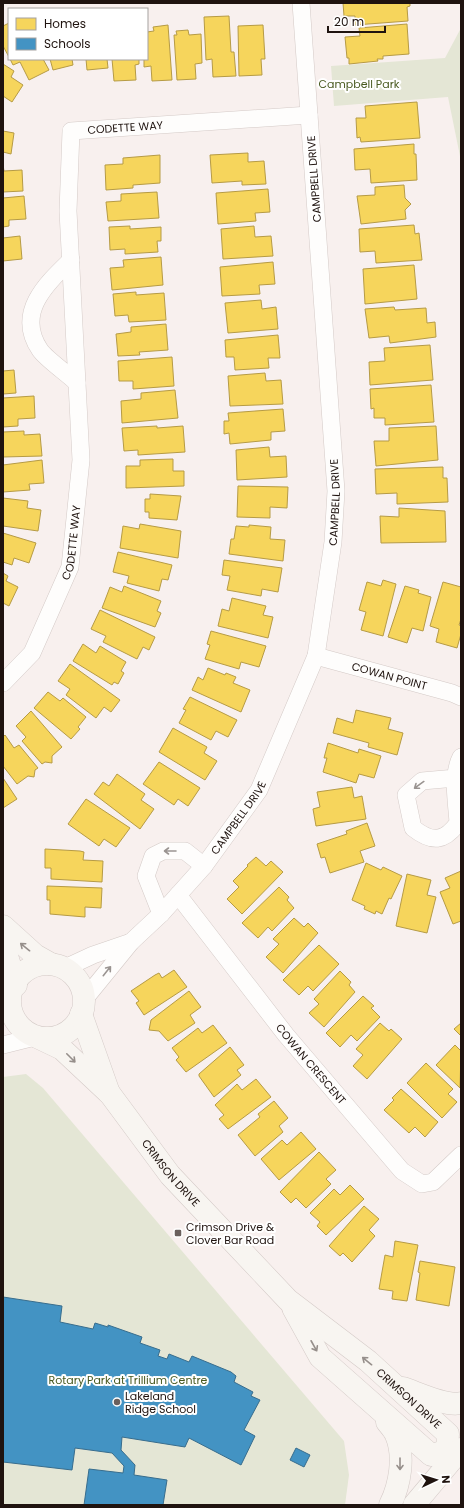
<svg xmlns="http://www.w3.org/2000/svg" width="464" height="1508" font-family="Poppins,sans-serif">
<rect width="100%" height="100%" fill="#f8f0ee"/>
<g fill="#e4e6d5">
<path d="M461 28V161L448 97 334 106 331 66 445 58Z"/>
<path d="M26 1074 43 1088 344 1441 349 1475 345 1505H3V1077Z"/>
</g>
<g fill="#f6d55c" stroke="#b69b45">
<path d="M343 3H410V6L407 7 408 21 355 25V16H344Z"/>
<path d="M229 16 231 52H234L236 76 213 77 212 59 206 60 204 17Z"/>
<path d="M9 23V57L3 46V26Z"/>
<path d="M407 24 409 54 383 56V59H377L378 61 349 64V58H347L345 37 360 36 359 28Z"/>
<path d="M168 25 172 80 152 81 151 66 144 67V59H147V32L154 31 153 27Z"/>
<path d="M263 25 265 59H261L262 75 239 76 238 26Z"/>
<path d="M188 30 189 35 201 34 202 63 195 64 196 79 177 80 174 35H177L176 31Z"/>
<path d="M10 59H43L49 70 29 80 20 62 13 65Z"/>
<path d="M50 59H72L73 65 53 70Z"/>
<path d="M86 59H107L108 68 87 70Z"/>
<path d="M112 59H139V64L135 65 136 80 114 81Z"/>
<path d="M3 64 14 71 11 77 23 85 12 102 3 96Z"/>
<path d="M417 102 420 138 361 142 360 137 357 138 356 118H366L365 106Z"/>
<path d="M3 131 14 133 11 154 3 152Z"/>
<path d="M414 144V154H416L417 180 371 183 370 169 355 170 354 149Z"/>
<path d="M248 153V162L264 161 266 184 242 185V181L212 183 210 155Z"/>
<path d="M160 155V183L133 185V188L106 190 105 165 123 164V158Z"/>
<path d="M3 165 4 171 22 170 23 191 3 192Z"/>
<path d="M404 185 405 198 411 204 405 210 406 219 361 224 357 196 375 195V187Z"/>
<path d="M268 189 270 212 255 213 256 221 218 224 216 193Z"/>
<path d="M157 192 159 218 108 221 106 202 121 201V194Z"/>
<path d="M24 196 26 219 9 220V226L3 227V198Z"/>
<path d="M414 225 415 234 419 233 422 260 376 263 375 251 360 252 359 229Z"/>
<path d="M130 226V229L161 227V241H157L158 252 125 254V249L110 250 109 227Z"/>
<path d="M254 226 255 237 271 236 273 256 223 259 221 229Z"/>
<path d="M20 236 22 259 3 261V238Z"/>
<path d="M161 257 163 285 112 290 110 268 124 267 123 260Z"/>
<path d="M273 262 275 284 259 285 260 294 222 296 220 267Z"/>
<path d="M414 265 417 299 365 304 363 269Z"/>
<path d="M136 292V295L164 293 166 320 129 322 128 315 115 316 113 294Z"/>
<path d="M261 300 262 309 276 307 278 329 228 333 225 303Z"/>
<path d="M394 307 395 310 426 308 427 323 435 322 436 337 390 343 389 336 369 338 365 309Z"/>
<path d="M166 324 168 350 139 352 140 355 118 356 116 334 131 332V327Z"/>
<path d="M278 335 280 358H268L269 368 235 370 234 357H226L225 340Z"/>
<path d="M430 345 433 380 370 385 369 362 385 361 384 348Z"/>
<path d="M172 357 174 386 133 389V381H119L118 361Z"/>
<path d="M14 370 16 393 3 394V371Z"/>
<path d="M265 373 266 381 281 380 283 404 230 406 228 376Z"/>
<path d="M431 385 434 422 385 425V418H374V408L371 409 370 389Z"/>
<path d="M175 390 178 418 122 423 121 401 141 399V393Z"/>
<path d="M34 396 35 418 18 419V426L3 427V398Z"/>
<path d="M283 409 285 431 271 432V440L230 444 229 433 224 434V421H229L228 413Z"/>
<path d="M157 426V428L183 426 185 452 138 455V450L124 451 122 428Z"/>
<path d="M436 426 438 460 376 466 374 441H389V428Z"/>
<path d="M24 431V435L40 434 42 456 3 457V432Z"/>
<path d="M269 447 270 457 286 456 287 477 237 480 236 450Z"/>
<path d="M173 459V471H184V486L126 488V466H140V460Z"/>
<path d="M42 460 44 483 29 484 30 490 3 492V465Z"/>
<path d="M443 467V478H447L448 502 397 504V493L376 494 375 469Z"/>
<path d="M238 486 288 487 287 508 270 507V518L237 517Z"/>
<path d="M150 494 181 496 177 520 149 518V512H145V499H150Z"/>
<path d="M3 498 28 501 27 508 41 510 38 531 3 526Z"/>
<path d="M399 508 445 511 446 542 381 543 380 516 399 517Z"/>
<path d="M140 524 181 531 178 558 120 548 123 526 139 529Z"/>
<path d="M249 525 271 527 270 539 285 540 283 561 229 554 231 539H234L236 526 249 527Z"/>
<path d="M3 533 36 543 29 563 14 558 12 565 3 562Z"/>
<path d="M118 552 172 565 168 580 162 579 159 591 127 583 129 576 113 572Z"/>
<path d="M224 560 282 568 278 592 262 589 261 596 227 590 230 576 222 575Z"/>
<path d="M3 573 8 576 6 581 18 587 9 606 3 603Z"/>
<path d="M383 580 396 584 383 636 361 630 366 612 359 610 367 582 381 586Z"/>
<path d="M443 582 461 587V619L459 625 461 626V634L457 648 436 642 439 629 430 626Z"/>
<path d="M124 586 161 601 157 611 161 613 155 627 102 608 110 587 122 592Z"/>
<path d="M405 586 419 590 418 593 431 597 423 631 412 628 407 643 388 637Z"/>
<path d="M232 598 266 606 263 615 273 617 268 638 218 626 222 609 229 611Z"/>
<path d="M100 610 155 637 149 650 143 647 137 659 103 642 106 636 91 629Z"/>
<path d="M211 631 266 646 259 667 241 662 239 669 205 659 210 645 207 644Z"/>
<path d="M83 644 96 653 100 646 126 662 121 671 124 673 118 684 114 682 112 685 73 661Z"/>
<path d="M70 664 120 700 111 712 104 707 96 718 66 695 70 689 58 681Z"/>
<path d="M208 668 225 675 226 673 236 677 233 683 250 690 241 712 192 690 198 677 203 680Z"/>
<path d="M48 692 60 701 63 698 86 717 78 727 80 729 71 739 34 708Z"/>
<path d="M190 697 237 720 228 737 216 731 211 740 179 723 186 710 183 709Z"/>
<path d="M356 710 391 718 388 729 403 733 397 755 368 747 369 743 333 733 337 718 353 723Z"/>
<path d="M31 711 62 747 52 756V763L45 762 42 764 22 741 26 737 16 726Z"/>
<path d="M173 728 207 747 204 753 217 761 205 780 159 752Z"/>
<path d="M5 735 14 748 19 745 38 768 35 770 34 777 28 776 17 784 3 766V737Z"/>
<path d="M328 743 358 753 359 749 381 756 374 778 359 774 356 783 323 772 327 758H324Z"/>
<path d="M159 762 200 788 188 806 178 799 174 805 143 784Z"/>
<path d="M117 774 145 794 141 800 154 809 140 829 94 794 103 782 109 786Z"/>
<path d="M3 778 17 799 3 808Z"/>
<path d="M352 787 354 798 362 796 366 819 316 826 313 809 320 807 317 792Z"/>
<path d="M86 799 130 828 116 847 104 839 99 846 68 824Z"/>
<path d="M367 823 375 846 360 851 364 862 330 873 325 857 321 858 317 844 347 834 346 831Z"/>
<path d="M45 849 80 851 84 852 83 860 103 861 102 882 51 879V868H45Z"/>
<path d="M256 857 266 866 271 861 283 872 242 914 227 899 239 887 233 881 248 866 247 865Z"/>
<path d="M366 863 381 870 383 867 402 876 391 899 389 898 382 914 376 911 375 914 364 909 365 906 352 900Z"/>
<path d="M461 871V921L453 924 440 892 450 888 445 878Z"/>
<path d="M407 874 431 880 427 895 436 897 427 933 396 926Z"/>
<path d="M47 886 102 888 101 908 85 907V917L50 914V900H47Z"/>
<path d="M279 887 289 897 287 900 294 908 272 931 268 927 258 938 242 923Z"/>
<path d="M294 918 304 927 308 923 318 933 283 973 266 957 279 944 273 939Z"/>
<path d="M319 945 339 964 313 991 308 986 299 995 283 980Z"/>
<path d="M174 970 187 987 144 1015 136 1003 139 1001 131 991 155 975 159 973 162 978Z"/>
<path d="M340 971 351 982 349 985 355 992 324 1027 309 1013 319 1004 314 999Z"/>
<path d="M189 991 201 1007 190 1015 195 1023 168 1041 159 1031 149 1030 151 1020Z"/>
<path d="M363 996 374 1006 371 1008 380 1017 357 1041 351 1035 340 1047 326 1033Z"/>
<path d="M380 1023 389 1031 391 1029 402 1039 367 1079 353 1066 363 1055 356 1049Z"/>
<path d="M461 1023V1036L454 1029Z"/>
<path d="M213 1025 227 1043 186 1072 176 1060 179 1057 172 1048 198 1028 202 1033Z"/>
<path d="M455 1045 461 1051 460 1088 436 1065Z"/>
<path d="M230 1047 244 1065 237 1070 241 1075 214 1097 199 1076V1074Z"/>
<path d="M426 1063 453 1089 448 1094 457 1102 442 1118 407 1083Z"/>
<path d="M256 1079 271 1097 228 1129 219 1119 224 1115 215 1105 237 1084 242 1090Z"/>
<path d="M401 1089 438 1122 425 1137 415 1127 409 1133 384 1110 394 1100 392 1098Z"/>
<path d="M274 1101 288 1118 279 1126 283 1132 255 1156 238 1135 260 1117 258 1114Z"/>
<path d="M301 1132 316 1149 279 1180 261 1159 282 1140 287 1145Z"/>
<path d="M319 1152 336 1170 326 1179 331 1184 306 1208 296 1198 291 1203 280 1192Z"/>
<path d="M350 1185 364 1199 326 1235 317 1226 320 1222 310 1213 334 1189 340 1195Z"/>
<path d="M364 1206 379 1219 369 1230 375 1236 352 1262 343 1253 340 1256 329 1246Z"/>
<path d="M395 1241 418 1245 407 1301 392 1299 393 1291 379 1289 385 1255 393 1257Z"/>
<path d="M420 1261 455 1267 449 1306 416 1300 420 1273 418 1272Z"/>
</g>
<g fill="#4393c3" stroke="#386d8d">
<path d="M3 1297 62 1306 60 1322 93 1329 95 1323 108 1327V1325L142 1337 140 1343 160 1350 158 1356 167 1359 169 1354 189 1362 192 1356 231 1372 236 1376 234 1382 253 1392 251 1396 260 1400 244 1430 255 1436 241 1465 189 1438 185 1447 122 1437 121 1450 135 1465 134 1475 167 1480 163 1505H84L89 1469 123 1473 124 1466 112 1453 75 1448 72 1470 3 1462Z"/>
<path d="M296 1448 310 1455 304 1467 290 1460Z"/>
</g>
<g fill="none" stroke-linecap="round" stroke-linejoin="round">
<g stroke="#d4cac7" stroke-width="18">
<g id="street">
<path d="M71 260C46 284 15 313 40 350 46 359 68 374 77 383"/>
<path id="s1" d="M316 656 452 693 461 697"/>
<path id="s2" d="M3 683 32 653 70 567 81 460 68 211 71 131 309 115"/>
<path d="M456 778 422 781 406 795 413 828C432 843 444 842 458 823 457 803 451 776 461 757"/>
<path id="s3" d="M178 895 286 1035 402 1171 422 1184 433 1182 461 1155"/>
<path d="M161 914 146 876 153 856 163 851H185L204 866"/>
<path d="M65 968 93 955 131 942"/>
<path id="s4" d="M83 1001 131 942 161 914 204 866 259 790 316 656 333 542 336 491 301 3"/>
<path d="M3 1011 11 998"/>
<path d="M3 1045 35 1037"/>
</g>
</g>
<g stroke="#d4cac7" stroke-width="23">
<g id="secondary">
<path d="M3 926 35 955 51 964"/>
<path d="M3 943 16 985"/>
<circle cx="47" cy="1001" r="37"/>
<path d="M81 1014 109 1093"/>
<path id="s5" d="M39 1038 62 1049 110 1094 170 1175 288 1300 368 1361 448 1434 447 1451"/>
<path d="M293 1308 320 1357 431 1455 447 1451"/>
<path d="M403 1388C418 1393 447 1407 461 1403"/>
<path d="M387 1422C390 1426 394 1430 396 1435 405 1456 400 1485 390 1505"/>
<path d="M414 1505 461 1449"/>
</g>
</g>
<use href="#street" stroke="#fefdfc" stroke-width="17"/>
<use href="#secondary" stroke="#f8f5f1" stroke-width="22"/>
</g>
<defs><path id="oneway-shaft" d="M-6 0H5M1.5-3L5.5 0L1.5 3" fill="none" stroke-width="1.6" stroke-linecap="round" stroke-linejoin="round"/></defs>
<g stroke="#9a9491">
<use href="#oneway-shaft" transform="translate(419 785) rotate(144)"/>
<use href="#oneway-shaft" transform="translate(170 851) rotate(180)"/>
<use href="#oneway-shaft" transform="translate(107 971) rotate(-51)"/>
</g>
<g stroke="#968f8b">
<use href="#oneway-shaft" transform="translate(25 947) rotate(-141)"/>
<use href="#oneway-shaft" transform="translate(71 1058) rotate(45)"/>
<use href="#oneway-shaft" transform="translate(314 1346) rotate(61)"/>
<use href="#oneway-shaft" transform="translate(367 1361) rotate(-141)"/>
<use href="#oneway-shaft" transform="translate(400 1464) rotate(90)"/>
</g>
<g fill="#6b605d" stroke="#fff" stroke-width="1.5">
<rect x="174" y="1229" width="8" height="8" rx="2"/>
<circle cx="117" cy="1402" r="4"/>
</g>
<g text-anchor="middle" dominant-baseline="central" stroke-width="4" stroke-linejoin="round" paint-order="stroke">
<g font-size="11" fill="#495a20" stroke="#fff">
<text x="359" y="84">Campbell Park</text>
<text x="128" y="1380">Rotary Park at Trillium Centre</text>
</g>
<g font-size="11" fill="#1f130f" stroke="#fff">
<text stroke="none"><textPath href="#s2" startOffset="627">CODETTE WAY</textPath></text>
<text transform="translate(314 179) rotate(-94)">CAMPBELL DRIVE</text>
<text stroke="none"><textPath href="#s4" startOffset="576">CAMPBELL DRIVE</textPath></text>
<text stroke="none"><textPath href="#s2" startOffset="160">CODETTE WAY</textPath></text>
<text stroke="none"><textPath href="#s1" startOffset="76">COWAN POINT</textPath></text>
<text stroke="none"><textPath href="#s4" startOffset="241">CAMPBELL DRIVE</textPath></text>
<text stroke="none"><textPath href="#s3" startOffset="215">COWAN CRESCENT</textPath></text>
<text stroke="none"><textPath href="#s5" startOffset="191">CRIMSON DRIVE</textPath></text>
<text stroke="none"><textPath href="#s5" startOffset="520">CRIMSON DRIVE</textPath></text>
</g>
<g font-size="11" fill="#1f130f" stroke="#fff" text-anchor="start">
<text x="186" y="1227">Crimson Drive &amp;<tspan x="186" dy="13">Clover Bar Road</tspan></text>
<text x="125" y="1396">Lakeland<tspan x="125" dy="13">Ridge School</tspan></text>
</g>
</g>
<rect width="464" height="1508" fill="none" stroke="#1f130f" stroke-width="8"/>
<rect x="8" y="8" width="140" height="52" fill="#ffffff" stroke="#a5a19f"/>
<rect x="16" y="18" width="20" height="12" fill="#f6d55c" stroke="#a5a19f"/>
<text x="44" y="28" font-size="12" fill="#1f130f">Homes</text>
<rect x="16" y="38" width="20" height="12" fill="#4393c3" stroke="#a5a19f"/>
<text x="44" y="48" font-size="12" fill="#1f130f">Schools</text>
<g transform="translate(436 1480) rotate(86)" stroke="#ffffff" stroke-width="3" paint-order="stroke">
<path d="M0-3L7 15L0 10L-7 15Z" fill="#1f130f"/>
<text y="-6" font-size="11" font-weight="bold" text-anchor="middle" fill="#1f130f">N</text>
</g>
<path d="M328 26v6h57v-6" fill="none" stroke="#1f130f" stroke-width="2"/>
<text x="334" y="26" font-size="12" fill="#1f130f" stroke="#ffffff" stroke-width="3" paint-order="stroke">20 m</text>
</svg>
